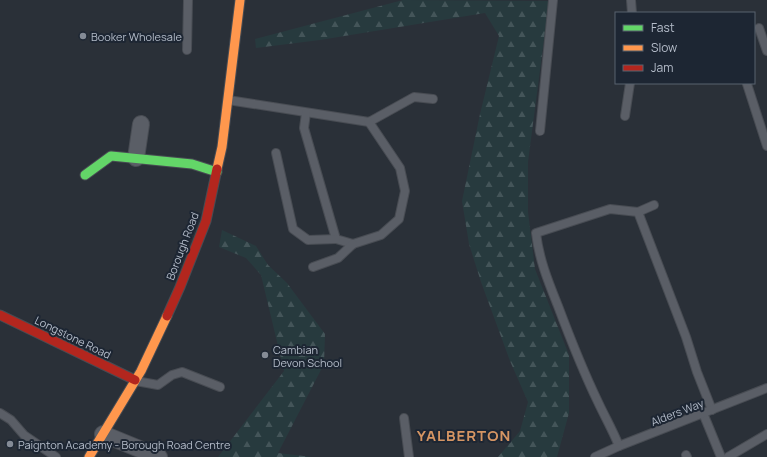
<svg xmlns="http://www.w3.org/2000/svg" width="767" height="457" font-family="Manrope,sans-serif">
<defs>
<pattern id="forest-firs" width="22" height="20" patternUnits="userSpaceOnUse"><rect width="22" height="20" fill="#273a3e"/><path d="M5 1l3.5 6h-7zM16 11l3.5 6h-7z" fill="#445559"/></pattern>
</defs>
<rect width="100%" height="100%" fill="#2a3038"/>
<g fill="url(#forest-firs)">
<path d="M403 0 549 1 528 162V212L535 269 569 355V413L557 457H498L520 431 528 402 510 361 481 282 469 244 462 201 480 114 499 36 485 13 320 40 256 48 255 39Z"/>
<path d="M222 230 256 246 268 265 287 283 325 334 324 364 278 453 312 457H218L284 371 261 275 246 258 219 247Z"/>
</g>
<g fill="none" stroke-linecap="round" stroke-linejoin="round">
<g stroke="#484c53" stroke-width="10">
<g id="lane">
<path d="M631 0 632 13"/>
<path d="M759 28 767 51"/>
<path d="M187 50 188 0"/>
<path d="M747 84 767 146"/>
<path d="M228 100 369 122 414 97 433 99"/>
<path d="M306 113 304 128 336 239 353 244 381 235 399 219 405 191 400 168 369 122"/>
<path d="M625 116 630 83"/>
<path d="M540 131 553 0"/>
<path d="M276 153 293 229 308 240 336 239"/>
<path d="M638 212 654 205"/>
<path d="M313 267 338 258 353 244"/>
<path d="M136 381 158 385 172 375 182 372 220 387"/>
<path d="M0 413 11 420 24 435 56 457"/>
<path d="M703 413 721 457"/>
<path d="M404 418 409 457"/>
<path d="M619 446C613 431 605 417 598 402 583 371 570 338 558 306 548 281 539 259 536 233L610 209 638 212 686 337 697 372 712 410"/>
<path d="M686 455 687 457"/>
<path d="M595 457 619 446 767 388"/>
<path d="M728 457 767 434"/>
</g>
</g>
<g stroke="#484c53" stroke-width="18">
<g id="street">
<path d="M136 158 141 124"/>
<path d="M103 434 159 457"/>
</g>
</g>
<g stroke="#484c53" stroke-width="11">
<path id="fast" d="M85 175 111 156 192 164 217 172"/>
</g>
<g stroke="#484c53" stroke-width="11">
<g id="slow">
<path d="M217 169 222 147 240 0"/>
<path d="M89 457 141 371 167 316"/>
</g>
</g>
<g stroke="#484c53" stroke-width="11">
<g id="jam">
<path d="M0 315 135 380"/>
<path d="M167 316 180 287 206 221 217 169"/>
</g>
</g>
<use href="#lane" stroke="#5a5e66" stroke-width="8"/>
<use href="#street" stroke="#5a5e66" stroke-width="16"/>
<use href="#fast" stroke="#63d668" stroke-width="9"/>
<use href="#slow" stroke="#ff974d" stroke-width="9"/>
<use href="#jam" stroke="#b3261e" stroke-width="9"/>
</g>
<g fill="#848b96" stroke="#1d2633" stroke-width="1.5">
<circle cx="83" cy="36" r="4"/>
<circle cx="265" cy="355" r="4"/>
<circle cx="10" cy="444" r="4"/>
</g>
<g text-anchor="middle" dominant-baseline="central" stroke-width="4" stroke-linejoin="round" paint-order="stroke">
<g font-size="11" fill="#b4bcc9" stroke="#1d2633" text-anchor="start">
<text x="91" y="36">Booker Wholesale</text>
<text x="273" y="349">Cambian<tspan x="273" dy="13">Devon School</tspan></text>
<text x="18" y="444">Paignton Academy - Borough Road Centre</text>
</g>
<g font-size="11" fill="#b4bcc9" stroke="#1d2633">
<text transform="translate(182 246) rotate(-69)">Borough Road</text>
<text transform="translate(73 337) rotate(26)">Longstone Road</text>
<text transform="translate(677 412) rotate(-21)">Alders Way</text>
</g>
<g font-size="15" font-weight="bold" letter-spacing="1" fill="#d59563" stroke="#1d2633">
<text x="464" y="435">YALBERTON</text>
</g>
</g>
<rect x="615" y="12" width="140" height="72" fill="#1d2633" stroke="#59626f"/>
<rect x="623" y="25" width="20" height="6" fill="#63d668" stroke="#59626f"/>
<text x="651" y="32" font-size="12" fill="#b4bcc9">Fast</text>
<rect x="623" y="45" width="20" height="6" fill="#ff974d" stroke="#59626f"/>
<text x="651" y="52" font-size="12" fill="#b4bcc9">Slow</text>
<rect x="623" y="65" width="20" height="6" fill="#b3261e" stroke="#59626f"/>
<text x="651" y="72" font-size="12" fill="#b4bcc9">Jam</text>
</svg>
